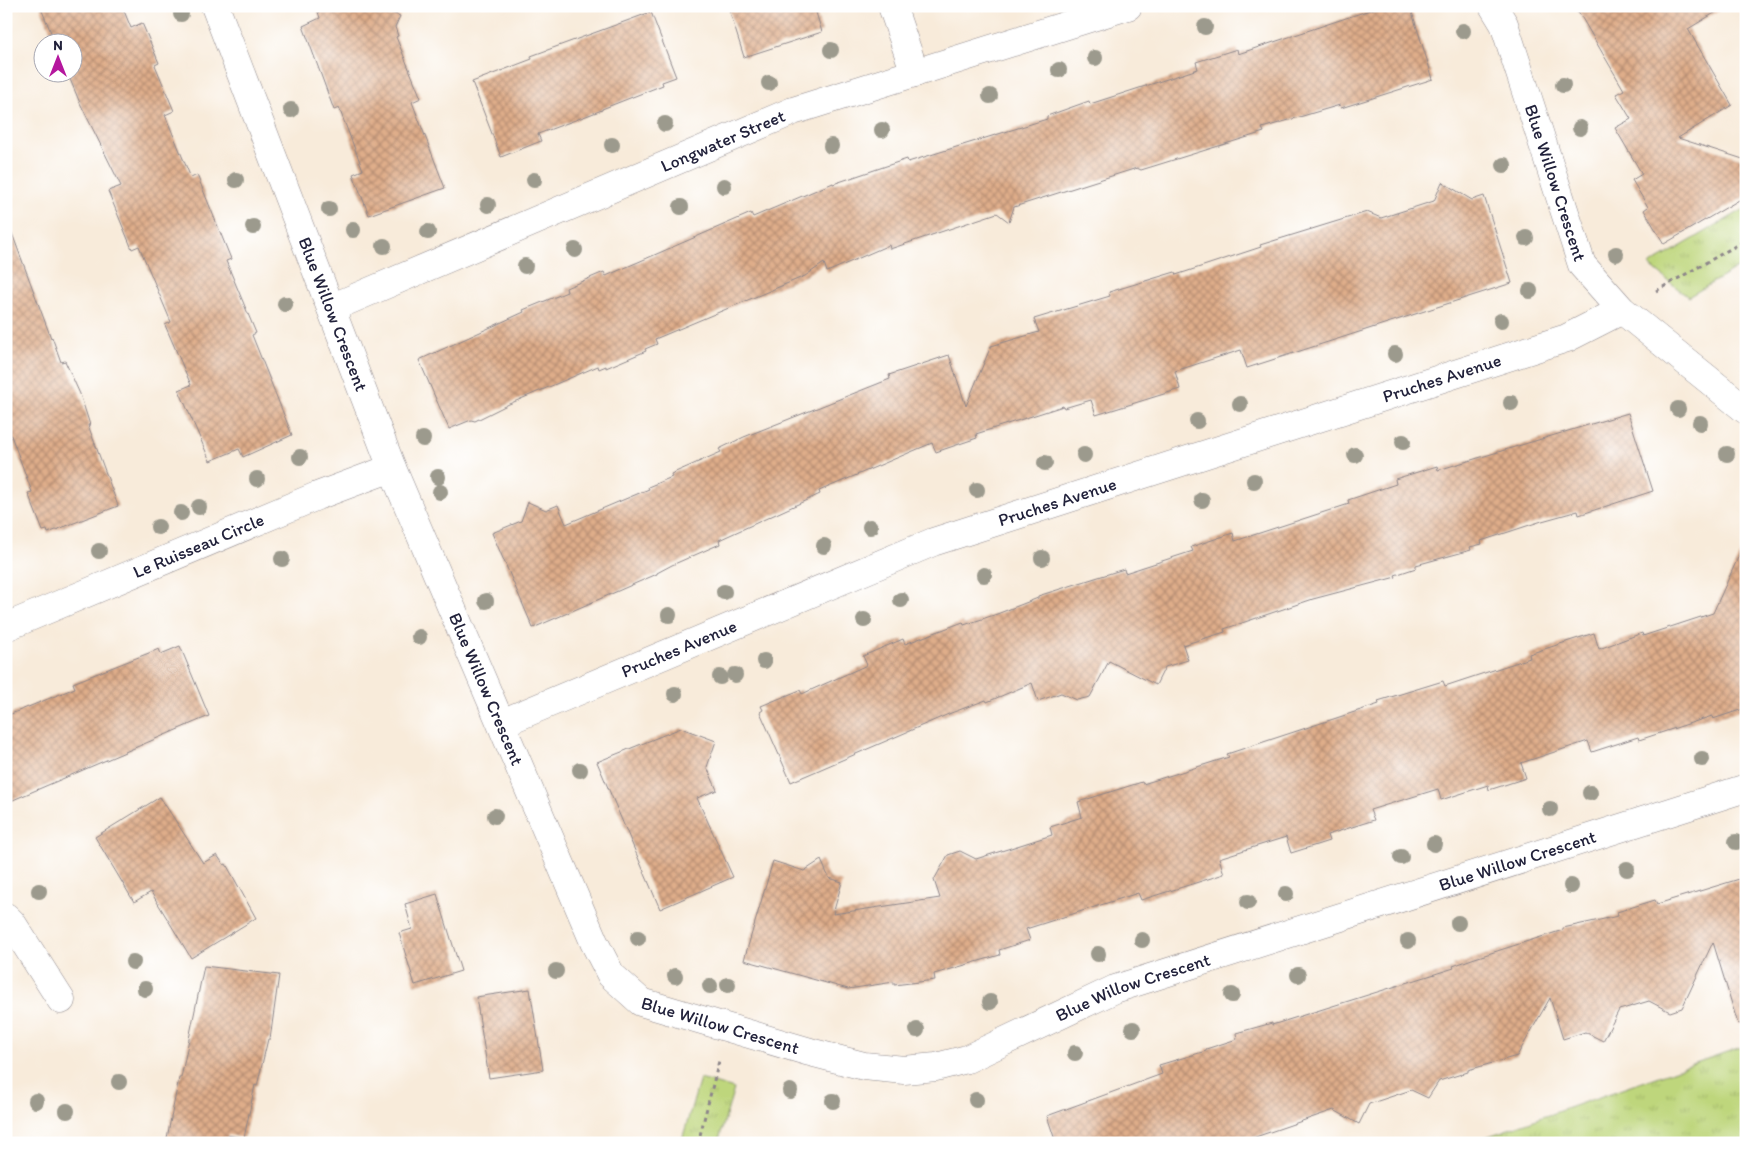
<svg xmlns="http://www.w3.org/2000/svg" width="1752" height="1149" font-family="Itim,sans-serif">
<defs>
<pattern id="grass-tufts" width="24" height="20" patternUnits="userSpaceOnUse" patternTransform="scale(1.25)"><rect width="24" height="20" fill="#bed67b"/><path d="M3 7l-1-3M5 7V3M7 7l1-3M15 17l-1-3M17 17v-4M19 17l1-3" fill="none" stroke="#a3b76b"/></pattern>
<pattern id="building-cross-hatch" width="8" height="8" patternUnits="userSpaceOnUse" patternTransform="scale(1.25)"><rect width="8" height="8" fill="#dfad8a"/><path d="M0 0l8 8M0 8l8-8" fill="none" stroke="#b48c72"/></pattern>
</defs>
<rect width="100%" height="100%" fill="#fff"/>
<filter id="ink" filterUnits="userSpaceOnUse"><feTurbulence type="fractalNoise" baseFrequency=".02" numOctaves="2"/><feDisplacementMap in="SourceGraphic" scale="10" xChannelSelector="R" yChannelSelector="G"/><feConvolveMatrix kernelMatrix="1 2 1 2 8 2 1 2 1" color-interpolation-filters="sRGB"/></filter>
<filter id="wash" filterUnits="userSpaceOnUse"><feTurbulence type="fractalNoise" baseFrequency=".0096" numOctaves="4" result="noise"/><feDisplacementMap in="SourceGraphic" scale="20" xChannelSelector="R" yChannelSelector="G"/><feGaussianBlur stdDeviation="1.12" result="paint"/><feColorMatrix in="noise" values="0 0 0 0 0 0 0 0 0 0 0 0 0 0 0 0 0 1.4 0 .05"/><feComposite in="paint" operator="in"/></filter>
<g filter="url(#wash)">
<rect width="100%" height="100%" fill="#f8ebda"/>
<g fill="url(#grass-tufts)" stroke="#707c5b">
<path d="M1746 208V263L1688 297 1649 265Z"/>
<path d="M1746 1047V1143H1469L1738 1048Z"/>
<path d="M700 1079 734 1089 718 1143H681Z"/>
</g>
<g id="blocks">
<g fill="url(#building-cross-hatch)">
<path d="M40 6H122L131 28 142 23 159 63 155 65 174 111 165 115 191 178 197 175 231 259 226 261 256 333 252 335 292 435 243 457 239 449 210 461 179 390 191 385 165 325 171 322 139 246 132 249 108 191 121 186 80 103 67 72H72V42H55Z"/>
<path d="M316 6H388L390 12 400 16 395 27 398 36 396 37 421 98 412 102 445 188 369 215 353 174 363 170 339 108 334 110 303 26 320 18Z"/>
<path d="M728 6H814L822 32 744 57Z"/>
<path d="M1382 6H1410L1433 79 1341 108 1340 105 1262 128 1264 132 1141 170 1137 168 1102 179 1014 207 1009 222 997 213 890 249 889 245 827 272 824 263 805 276 655 339 657 344 645 349 646 351 606 368V366L599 369 598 366 509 404 475 421 471 420 449 429 419 360 524 312 523 310 567 292 566 288 604 272 606 276 751 213 753 217 833 183V184L907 159 908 162 1047 119V116L1089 101 1090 104 1198 69 1196 62 1237 49 1238 54Z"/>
<path d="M1575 6H1726L1688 29 1732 105 1678 138 1746 160V196L1664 244 1644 210 1648 207 1632 180 1642 174 1615 128 1631 119 1616 94 1624 90Z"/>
<path d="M651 12 676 77 662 82 663 85 602 109V110L538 134 541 141 501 157 472 82 532 59 531 56Z"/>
<path d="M1442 182 1472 200 1484 196 1512 283 1247 368 1241 350 1175 371 1180 389 1096 415 1091 400 1064 408 1063 406 976 434 977 438 936 452 932 443 819 491 820 494 719 540 720 544 672 565 657 573V574L533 628 492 533 521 521 528 502 546 510 558 505 566 524 649 489 648 487 672 477 671 474 721 452 719 449 744 437 890 379 889 375 949 355 966 406 991 346 1039 332 1034 319 1110 296 1109 292 1175 272 1176 275 1261 247 1260 245 1367 212 1381 218 1434 201Z"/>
<path d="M6 228H10L51 338 52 337 61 362 65 361 80 394 90 425H88L118 506 48 533 47 530 43 531 28 493 32 492 6 422Z"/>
<path d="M1628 413 1653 491 1579 515 1578 511 1542 521 1481 541 1482 544 1470 547 1471 550 1416 565V568L1395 575 1396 577 1313 599 1224 629 1225 632 1183 645 1188 660 1165 667 1156 685 1109 661 1090 697 1077 700 1061 693 1038 701 1032 683 987 702 986 700 951 713 791 782 760 712 763 710 761 706 800 690 802 694 867 665 863 656 903 639 905 644 963 622 964 625 997 614 1038 598V596L1124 569 1125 573 1193 551 1191 547 1233 533 1235 541 1349 504 1348 500 1396 484 1395 479 1437 466 1438 470Z"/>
<path d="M1746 540V708L1713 719 1712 716 1639 740 1638 737 1592 752 1588 741 1521 763 1526 778 1489 790 1488 785 1441 800 1438 789 1370 810 1374 820 1327 835 1329 841 1291 853 1286 837 1219 858 1224 874 1141 900 1138 893 1026 929 1030 940 999 950 1000 955 934 974 935 980 894 985V982L848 989 744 960 773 861 804 871 821 860 829 878 842 882 833 914 940 898 934 880 948 855 960 851 976 859 1052 835 1050 827 1082 817 1078 802 1142 782 1143 784 1229 757 1227 754 1379 704 1378 701 1443 681 1445 686 1530 658 1529 654 1594 633 1599 649 1642 633 1643 636 1713 613Z"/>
<path d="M180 646 209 716 6 803V716L75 688 73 683 159 649 161 654Z"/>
<path d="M681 728 716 741 707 767 717 790 697 798 733 877 660 909 597 762Z"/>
<path d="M160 797 203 863 217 855 224 865 226 864 256 918 191 958 151 892 134 902 95 837Z"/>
<path d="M1746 877V1023L1738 1024 1713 942 1682 1008 1670 1012 1649 1001 1619 1010 1603 1041 1585 1032 1563 1039 1550 998 1517 1056 1468 1070V1072L1439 1081 1428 1098 1411 1090 1369 1104 1359 1124 1334 1110 1238 1143H1056L1047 1116 1162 1074 1159 1065 1206 1051V1049L1237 1039 1236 1033 1272 1023V1025L1454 968 1453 966 1472 959 1563 930V928L1618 916 1617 912 1655 900 1657 904Z"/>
<path d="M437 894 461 971 415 985 399 933 412 929 405 904Z"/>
<path d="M204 966 279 975 270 1039H268L257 1086 255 1085 244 1138 228 1135 227 1143H166L179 1078H181Z"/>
<path d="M530 989 543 1070 489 1078 476 997Z"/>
</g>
</g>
</g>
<g filter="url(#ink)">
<use href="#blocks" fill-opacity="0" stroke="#8d868a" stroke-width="1"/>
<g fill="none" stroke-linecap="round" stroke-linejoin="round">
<g stroke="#8d868a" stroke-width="29">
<g id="minor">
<path id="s1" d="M215 6 392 468 594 942 611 975 641 1002 810 1052 864 1066 904 1070 936 1067 967 1059 1115 989 1746 788"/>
<path d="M892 6 915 73"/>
<path id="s2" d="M1493 6 1504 24 1582 265 1622 310 1746 410"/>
<path id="s3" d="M331 308 793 111 1128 6"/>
<path id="s4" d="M6 627 317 496 392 468"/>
<path id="s5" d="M502 723 933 542 1567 338 1622 310"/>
<path d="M6 917 12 923 61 1000"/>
</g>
</g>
<g stroke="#8d868a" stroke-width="3" stroke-dasharray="4 4" stroke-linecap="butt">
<path d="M1656 291 1746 240"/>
<path d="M698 1143 719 1061"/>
</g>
<use href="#minor" stroke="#fff" stroke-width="28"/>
</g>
<g fill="#9c9a8d">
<circle cx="181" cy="14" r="8"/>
<circle cx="1205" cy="27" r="8"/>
<circle cx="1463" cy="31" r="8"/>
<circle cx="831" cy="50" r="8"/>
<circle cx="1095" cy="58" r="8"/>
<circle cx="1059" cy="70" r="8"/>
<circle cx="769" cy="83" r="8"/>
<circle cx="1563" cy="85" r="8"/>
<circle cx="990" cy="96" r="8"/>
<circle cx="291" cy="110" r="8"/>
<circle cx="665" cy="124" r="8"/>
<circle cx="1580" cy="128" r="8"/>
<circle cx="882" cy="130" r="8"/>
<circle cx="612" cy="145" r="8"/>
<circle cx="831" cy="146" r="8"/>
<circle cx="1504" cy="165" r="8"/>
<circle cx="236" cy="180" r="8"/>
<circle cx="534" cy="180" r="8"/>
<circle cx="724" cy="186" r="8"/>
<circle cx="488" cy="205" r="8"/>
<circle cx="681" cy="207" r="8"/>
<circle cx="329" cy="209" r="8"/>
<circle cx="253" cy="227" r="8"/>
<circle cx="353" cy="230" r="8"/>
<circle cx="428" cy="232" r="8"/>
<circle cx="1526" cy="238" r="8"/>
<circle cx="384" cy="246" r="8"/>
<circle cx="575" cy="250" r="8"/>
<circle cx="1616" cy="254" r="8"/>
<circle cx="525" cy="266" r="8"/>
<circle cx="1530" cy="291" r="8"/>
<circle cx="285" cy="304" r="8"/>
<circle cx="1501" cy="321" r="8"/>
<circle cx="1395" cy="354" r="8"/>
<circle cx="1511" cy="403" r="8"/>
<circle cx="1240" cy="404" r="8"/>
<circle cx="1678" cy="409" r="8"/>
<circle cx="1197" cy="421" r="8"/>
<circle cx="1700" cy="423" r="8"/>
<circle cx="423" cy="439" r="8"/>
<circle cx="1403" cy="442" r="8"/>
<circle cx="1727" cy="454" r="8"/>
<circle cx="1084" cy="455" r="8"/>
<circle cx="1355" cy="455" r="8"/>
<circle cx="300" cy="457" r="8"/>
<circle cx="1045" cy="463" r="8"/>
<circle cx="438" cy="477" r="8"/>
<circle cx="257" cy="479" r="8"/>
<circle cx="1254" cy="481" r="8"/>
<circle cx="977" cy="490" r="8"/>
<circle cx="440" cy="492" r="8"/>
<circle cx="1202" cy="500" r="8"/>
<circle cx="199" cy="507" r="8"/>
<circle cx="181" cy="513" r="8"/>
<circle cx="158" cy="527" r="8"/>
<circle cx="870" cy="527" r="8"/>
<circle cx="824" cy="546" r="8"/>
<circle cx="99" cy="551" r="8"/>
<circle cx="1042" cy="558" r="8"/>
<circle cx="282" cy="559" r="8"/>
<circle cx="984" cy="575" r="8"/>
<circle cx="724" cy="592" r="8"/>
<circle cx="901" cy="600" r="8"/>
<circle cx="486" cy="601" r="8"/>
<circle cx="669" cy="615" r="8"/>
<circle cx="864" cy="620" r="8"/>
<circle cx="419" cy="637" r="8"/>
<circle cx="764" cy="661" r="8"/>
<circle cx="735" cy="675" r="8"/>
<circle cx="720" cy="677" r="8"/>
<circle cx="675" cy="694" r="8"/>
<circle cx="1702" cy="759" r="8"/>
<circle cx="580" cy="770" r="8"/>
<circle cx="1590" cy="793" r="8"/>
<circle cx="1550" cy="809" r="8"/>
<circle cx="495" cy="816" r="8"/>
<circle cx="1736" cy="842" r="8"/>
<circle cx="1434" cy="844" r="8"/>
<circle cx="1401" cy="857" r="8"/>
<circle cx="1627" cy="869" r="8"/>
<circle cx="1571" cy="886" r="8"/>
<circle cx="39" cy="891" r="8"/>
<circle cx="1286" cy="894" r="8"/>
<circle cx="1248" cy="902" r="8"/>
<circle cx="1458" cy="923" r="8"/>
<circle cx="638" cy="938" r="8"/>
<circle cx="1142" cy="940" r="8"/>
<circle cx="1408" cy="941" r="8"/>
<circle cx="1098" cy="954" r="8"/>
<circle cx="133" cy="962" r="8"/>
<circle cx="556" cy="971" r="8"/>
<circle cx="1298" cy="975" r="8"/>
<circle cx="675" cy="976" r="8"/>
<circle cx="728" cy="985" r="8"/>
<circle cx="710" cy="986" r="8"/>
<circle cx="145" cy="989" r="8"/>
<circle cx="1232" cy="995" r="8"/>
<circle cx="990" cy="1002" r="8"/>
<circle cx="1133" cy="1029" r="8"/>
<circle cx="917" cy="1030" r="8"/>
<circle cx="1075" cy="1053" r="8"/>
<circle cx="119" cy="1082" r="8"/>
<circle cx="790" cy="1091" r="8"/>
<circle cx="976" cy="1100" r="8"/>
<circle cx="36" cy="1101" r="8"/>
<circle cx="833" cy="1101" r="8"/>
<circle cx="67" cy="1111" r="8"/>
</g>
</g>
<g text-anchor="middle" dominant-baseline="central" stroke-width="4" stroke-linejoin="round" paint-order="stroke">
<g font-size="18" fill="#22223b" stroke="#fff">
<text stroke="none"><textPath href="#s3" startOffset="426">Longwater Street</textPath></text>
<text stroke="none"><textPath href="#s2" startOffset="188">Blue Willow Crescent</textPath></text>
<text stroke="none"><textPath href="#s1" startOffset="330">Blue Willow Crescent</textPath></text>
<text stroke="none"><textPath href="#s5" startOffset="1002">Pruches Avenue</textPath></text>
<text stroke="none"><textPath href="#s5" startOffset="598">Pruches Avenue</textPath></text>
<text stroke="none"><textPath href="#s4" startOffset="209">Le Ruisseau Circle</textPath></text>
<text stroke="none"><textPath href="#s5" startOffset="192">Pruches Avenue</textPath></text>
<text stroke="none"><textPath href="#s1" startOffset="735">Blue Willow Crescent</textPath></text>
<text stroke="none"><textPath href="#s1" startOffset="2010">Blue Willow Crescent</textPath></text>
<text stroke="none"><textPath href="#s1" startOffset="1605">Blue Willow Crescent</textPath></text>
<text stroke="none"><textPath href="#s1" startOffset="1170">Blue Willow Crescent</textPath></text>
</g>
</g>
<rect width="1752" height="1149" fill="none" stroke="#fff" stroke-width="25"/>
<g transform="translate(58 58)"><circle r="24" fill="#ffffff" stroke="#a7a7b1"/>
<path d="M0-4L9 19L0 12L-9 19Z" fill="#b5179e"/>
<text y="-8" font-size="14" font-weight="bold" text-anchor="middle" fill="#22223b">N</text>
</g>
</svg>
